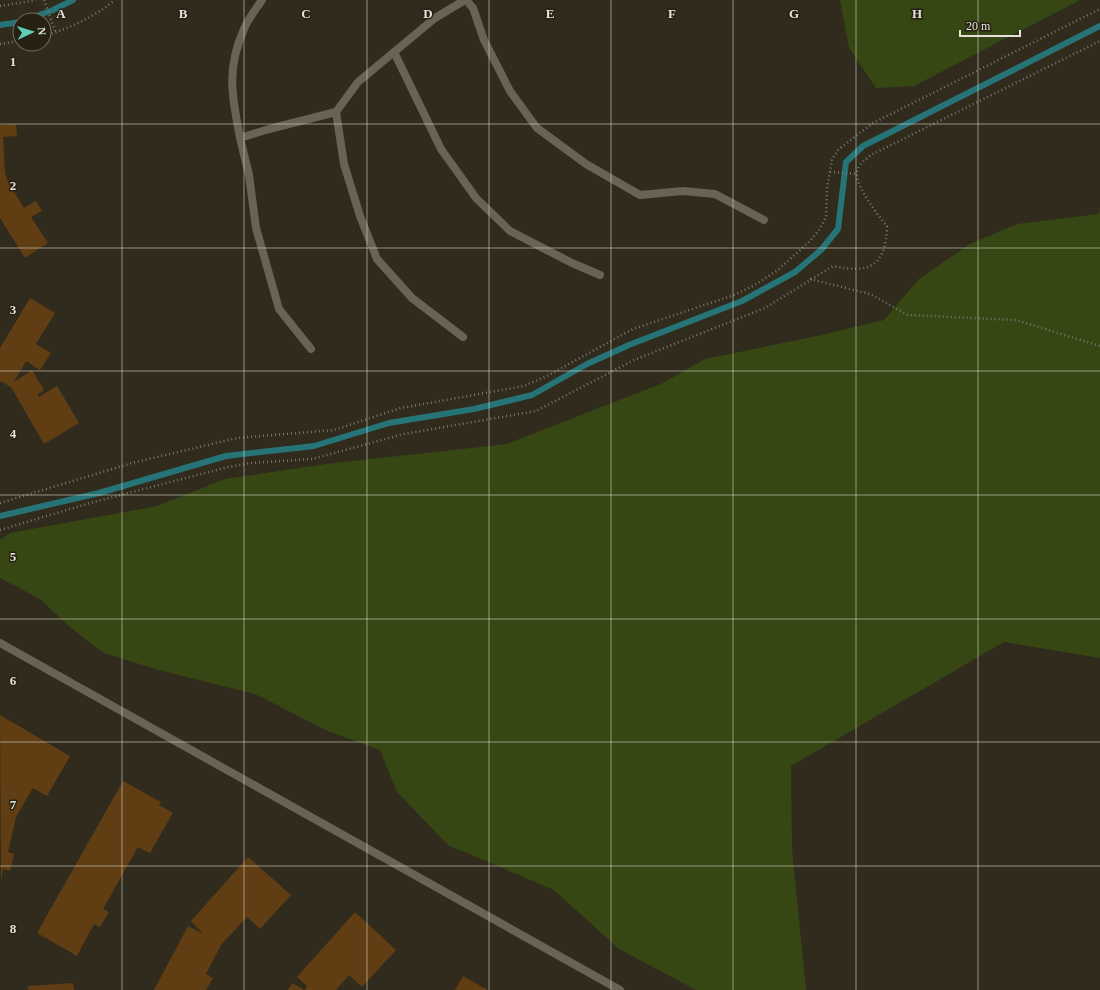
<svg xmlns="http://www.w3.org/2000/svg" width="1100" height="990" font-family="'Times New Roman',serif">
<rect width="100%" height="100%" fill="#302b1c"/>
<g fill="#364714">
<path d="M840 0H1080L914 86 876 88 849 48Z"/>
<path d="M1100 207V658L1004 642 791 766 792 849 806 990H696L619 949 554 890 448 845 397 792 380 750 330 732 255 694 155 669 104 653 71 628 40 599 0 578V540L10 533 157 506 225 479 326 464 507 444 663 383 705 359 817 336 884 320 919 279 970 244 1017 224 1099 214Z"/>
</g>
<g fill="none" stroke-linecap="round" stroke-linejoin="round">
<g stroke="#267477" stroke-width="6">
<path d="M26 20 53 10 73 0"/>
<path d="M0 25 20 22"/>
<path d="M0 516 99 493 226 456 314 446 389 423 474 409 532 395 587 364 629 345 742 301 795 272 821 250 838 229 846 162 863 146 1100 26"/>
</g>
</g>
<g fill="#613d14">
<path d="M16 124 17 136 3 137 5 173 8 182 24 208 36 201 42 211 31 217 48 243 25 258 0 218V125Z"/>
<path d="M30 298 55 313 36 344 51 353 40 370 26 361 14 382 32 370 44 390 38 394 39 397 57 386 79 423 44 444 11 387 0 381V348Z"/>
<path d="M0 715 70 756 47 796 33 788 16 817 8 852 14 854 10 871 3 869 1 880Z"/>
<path d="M123 781 161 802 159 805 173 813 150 853 138 847 103 909 109 912 100 927 94 924 77 956 37 933Z"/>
<path d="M248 857 291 895 260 929 247 917 221 945 206 974 213 978 206 990H154L188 926 203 934 191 921Z"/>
<path d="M355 912 396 950 362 987 349 975 336 990H305L307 986 297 977Z"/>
<path d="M463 976 488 990H455Z"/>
<path d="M73 983 74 990H28V986Z"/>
<path d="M292 983 304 990H288Z"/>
</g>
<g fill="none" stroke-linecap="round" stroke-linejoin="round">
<g stroke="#7b776b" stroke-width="2.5" stroke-dasharray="1 3" stroke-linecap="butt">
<path d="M44 0 56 33"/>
<path d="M0 6 36 0"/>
<path d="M44 36C70 28 94 17 115 0"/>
<path d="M0 44 20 41"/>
<path d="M830 172 857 174"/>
<path d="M810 279 870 294 908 315 1016 320 1100 346"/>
<path d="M0 503 132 463 237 438 334 430 401 408 524 386 547 376 633 329 734 295 753 286 778 270 810 241 819 230 826 217 827 189 832 159 839 149 873 123 1100 9"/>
<path d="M0 530 90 503 228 467 251 463 312 459 404 434 536 411 634 360 765 308 833 266C870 274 886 266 887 226 879 217 856 187 857 174 857 165 865 160 871 155L1100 41"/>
</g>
<g stroke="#696353" stroke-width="8">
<path d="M262 0C256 9 248 19 244 29 226 69 232 97 240 138L269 129 336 112 358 82 435 18 465 0"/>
<path d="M466 0 473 8 484 40 510 91 537 128 586 164 640 195 683 191 715 194 764 220"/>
<path d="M394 52 441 149 476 198 510 231 572 263 600 275"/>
<path d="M336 112 344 164 360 216 377 259 412 298 463 337"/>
<path d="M240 138 249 175 256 228 279 309 311 349"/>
<path d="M0 643 620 990"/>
</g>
</g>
<path fill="none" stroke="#e5e2d9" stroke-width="1" stroke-opacity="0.55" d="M122 0V990M244 0V990M367 0V990M489 0V990M611 0V990M733 0V990M856 0V990M978 0V990M0 124H1100M0 248H1100M0 371H1100M0 495H1100M0 619H1100M0 742H1100M0 866H1100"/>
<g font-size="13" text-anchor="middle" font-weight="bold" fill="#e5e2d9" stroke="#262113" stroke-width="3" stroke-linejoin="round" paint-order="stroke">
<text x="61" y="18">A</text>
<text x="183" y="18">B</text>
<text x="306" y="18">C</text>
<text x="428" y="18">D</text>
<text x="550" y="18">E</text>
<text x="672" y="18">F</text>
<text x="794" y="18">G</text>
<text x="917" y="18">H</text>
<text x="13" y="66">1</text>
<text x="13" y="190">2</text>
<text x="13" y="314">3</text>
<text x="13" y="438">4</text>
<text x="13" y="561">5</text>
<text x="13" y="685">6</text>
<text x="13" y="809">7</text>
<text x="13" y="933">8</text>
</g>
<g transform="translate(32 32) rotate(86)"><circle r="19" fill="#262113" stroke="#726e62"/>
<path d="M0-3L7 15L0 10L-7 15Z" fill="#5eceb7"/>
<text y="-6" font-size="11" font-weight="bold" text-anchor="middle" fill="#e5e2d9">N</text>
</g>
<path d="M960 30v6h60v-6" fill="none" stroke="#e5e2d9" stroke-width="2"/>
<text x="966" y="30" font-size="12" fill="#e5e2d9" stroke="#262113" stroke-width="3" paint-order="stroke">20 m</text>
</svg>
